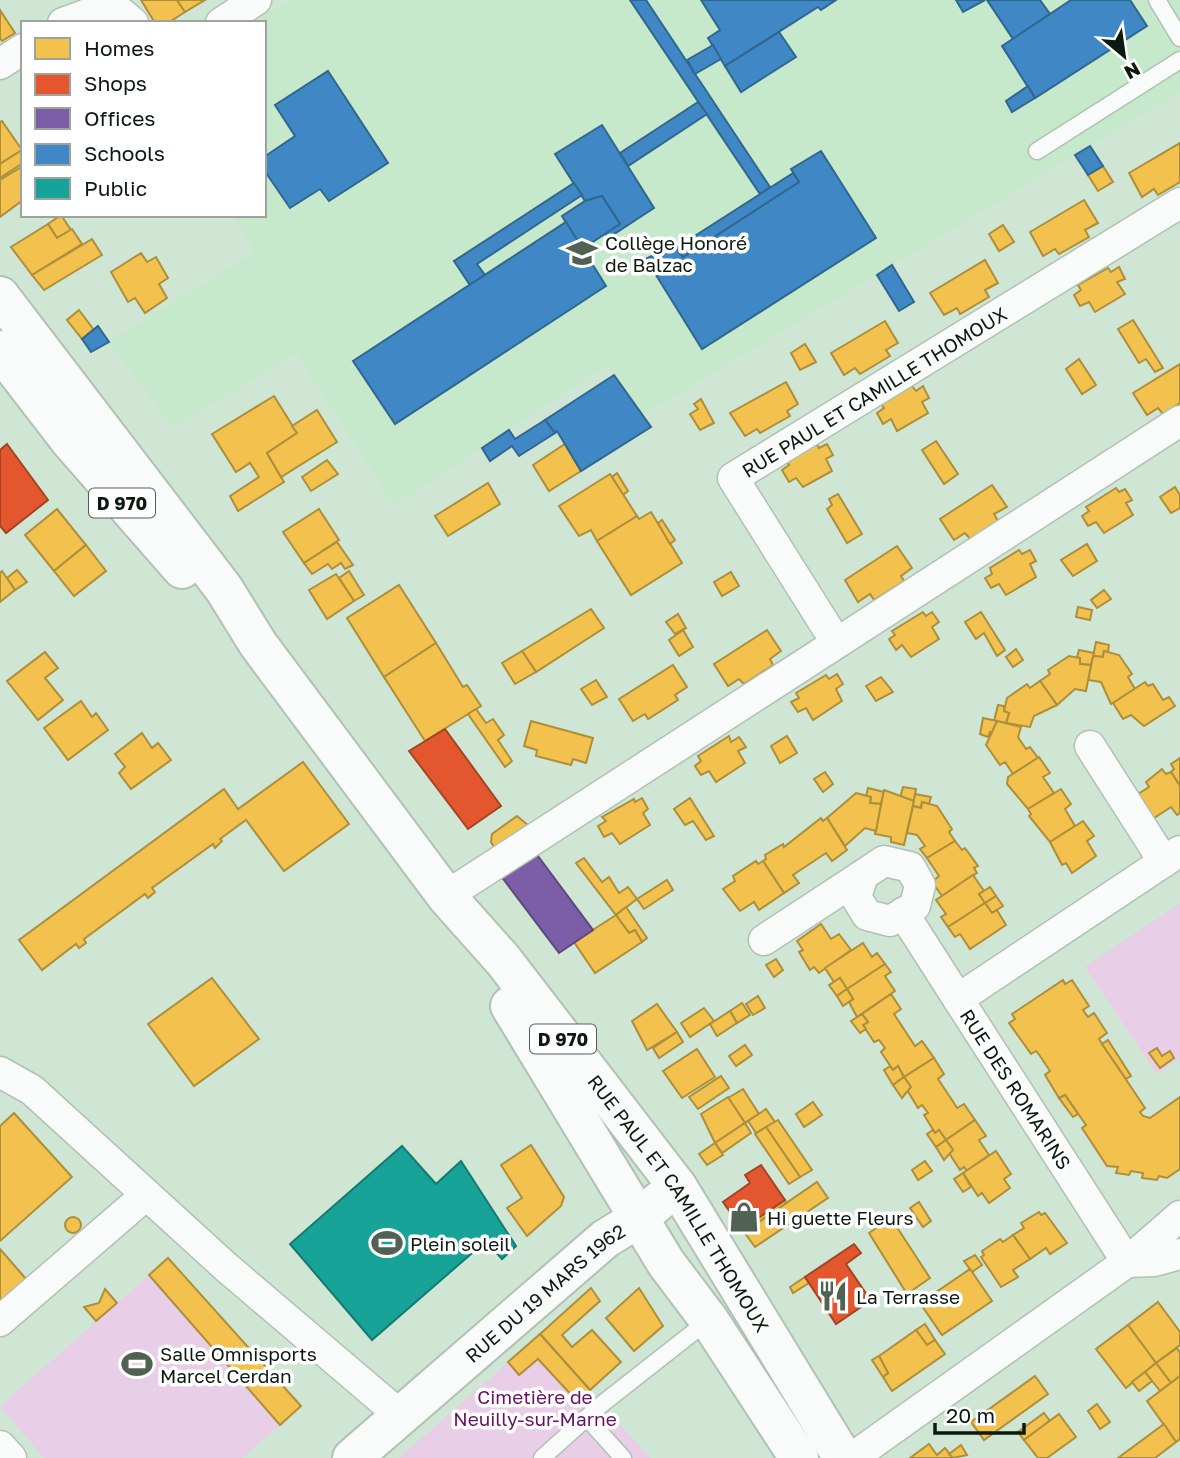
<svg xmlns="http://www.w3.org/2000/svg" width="1180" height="1458" font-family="'Golos Text',sans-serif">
<rect width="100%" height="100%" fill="#d0e6d4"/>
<path fill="#c6e8cb" d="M289 0H1180V92L643 415 607 366 394 505 297 353 173 427 109 342 252 254 254 249 233 215H264V23H253Z"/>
<g fill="#e8cee6">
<path d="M1180 903V1058L1157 1074 1085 967Z"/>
<path d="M149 1275 280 1425 242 1458H44L0 1406Z"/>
<path d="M540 1334 650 1458H399Z"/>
</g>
<g fill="#f2c14e" stroke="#ad8f3b" stroke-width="2">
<path d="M141 0H177L185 12 168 23H155Z"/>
<path d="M177 0H205L185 12Z"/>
<path d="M0 10 15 33 2 41 0 38Z"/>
<path d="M2 121 22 150 0 164V122Z"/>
<path d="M1180 143V182L1158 195 1154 189 1142 197 1129 173Z"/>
<path d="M22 150 23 163 0 178V164Z"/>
<path d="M23 166V200L0 217V180Z"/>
<path d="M1103 166 1113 182 1098 191 1088 175Z"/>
<path d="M1084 200 1098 223 1085 230 1089 237 1059 254 1055 249 1043 256 1030 232Z"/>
<path d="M61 215 71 230 57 238 48 224Z"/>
<path d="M48 224 57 238 72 229 82 244 32 275 11 247Z"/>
<path d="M1003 225 1014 242 999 251 989 234Z"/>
<path d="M92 239 102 255 44 290 32 275Z"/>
<path d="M141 253 147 262 156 257 168 278 159 284 167 298 145 313 135 298 128 302 111 272Z"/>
<path d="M985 260 998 283 985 290 989 297 960 314 957 308 944 315 930 293Z"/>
<path d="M1119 267 1125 279 1117 282 1125 294 1095 312 1089 302 1080 306 1074 295 1081 290 1078 285 1108 268 1111 272Z"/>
<path d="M79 310 94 330 82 339 67 320Z"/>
<path d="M1133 320 1163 368 1155 372 1146 359 1139 363 1118 329Z"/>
<path d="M885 321 898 343 886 350 890 356 860 374 855 368 844 375 831 353Z"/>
<path d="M805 344 816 362 800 370 791 353Z"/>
<path d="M1079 359 1096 385 1082 394 1066 369Z"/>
<path d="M1180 364V403L1163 414 1158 408 1147 415 1133 393Z"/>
<path d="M786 382 798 404 787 411 790 416 760 433 757 429 745 436 730 413Z"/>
<path d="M912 386 916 391 923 386 929 398 922 402 928 413 897 431 891 419 883 424 877 413 884 408 881 404Z"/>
<path d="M274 396 297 433 267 453 284 482 238 511 230 496 259 477 250 463 236 472 212 434Z"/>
<path d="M701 399 714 423 700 430 690 414 698 409 694 404Z"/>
<path d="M317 410 337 442 281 477 267 453 297 433 292 426Z"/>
<path d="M936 441 958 474 944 484 922 450Z"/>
<path d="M816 443 819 448 827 444 833 455 826 459 832 471 803 487 796 478 789 482 782 470 789 465 787 461Z"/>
<path d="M565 444 581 471 549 491 533 465Z"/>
<path d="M327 460 338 474 311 491 302 477Z"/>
<path d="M617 473 628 491 623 495 612 477Z"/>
<path d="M610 474 637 516 597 541 591 530 579 536 559 506Z"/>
<path d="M488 483 500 504 448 536 435 516Z"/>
<path d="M992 485 1007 507 994 514 998 521 970 539 965 533 954 540 940 519Z"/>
<path d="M1175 487 1180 495V508L1171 513 1160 497Z"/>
<path d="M1116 488 1119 492 1125 489 1132 500 1126 503 1133 515 1104 533 1096 522 1088 526 1082 516 1089 511 1086 507Z"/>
<path d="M838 494 862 534 847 543 827 509 832 505 829 499Z"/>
<path d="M57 509 86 545 54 571 25 535Z"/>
<path d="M319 509 339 540 304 563 283 532Z"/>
<path d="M651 512 682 563 631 595 597 541 637 516 639 519Z"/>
<path d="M662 520 675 540 670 544 658 523Z"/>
<path d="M337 542 353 565 345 569 341 563 332 569 328 564 312 574 304 563Z"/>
<path d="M1087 544 1097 561 1073 576 1061 560Z"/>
<path d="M86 545 106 571 74 596 54 571Z"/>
<path d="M897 546 912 568 901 576 904 581 874 600 870 594 858 602 845 580Z"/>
<path d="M1019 550 1022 554 1030 550 1036 561 1030 564 1036 577 1006 595 999 584 991 588 985 578 992 574 990 568Z"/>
<path d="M17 570 27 582 15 590 7 578Z"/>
<path d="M2 571 15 590 0 602V573Z"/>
<path d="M349 571 364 595 354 601 339 578Z"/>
<path d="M731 572 739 586 722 596 714 582Z"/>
<path d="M336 574 354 601 327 619 309 590Z"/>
<path d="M399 585 436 643 384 677 347 618Z"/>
<path d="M1104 590 1111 599 1097 608 1091 600Z"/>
<path d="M1078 607 1092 610 1090 620 1076 617Z"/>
<path d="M591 609 604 628 536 672 522 651Z"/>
<path d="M923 612 926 616 932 612 939 622 932 627 939 639 911 657 902 645 896 650 889 639 895 635 892 631Z"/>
<path d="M981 612 1005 650 997 656 984 633 976 639 965 622Z"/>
<path d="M678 614 686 628 675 634 666 622Z"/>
<path d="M683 630 693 647 679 656 669 640Z"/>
<path d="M767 630 781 651 770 659 773 665 744 684 739 679 728 686 714 664Z"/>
<path d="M1096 642 1109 645 1108 652 1104 651 1103 657 1093 656Z"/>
<path d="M436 643 463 687 467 685 481 706 425 741 384 677Z"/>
<path d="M1016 649 1023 660 1013 667 1006 657Z"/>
<path d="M1079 650 1094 653 1091 665 1080 664V658L1077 657Z"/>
<path d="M522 651 536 672 515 684 502 663Z"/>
<path d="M1104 651 1119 655 1132 674 1128 677 1135 689 1111 704 1101 682 1088 680 1093 656 1103 657Z"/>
<path d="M45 652 58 668 45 678 63 700 38 720 7 681Z"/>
<path d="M1069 656 1080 658V664L1091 665 1086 691 1075 689 1057 705 1040 681 1050 674 1048 670Z"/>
<path d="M673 665 687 687 675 695 678 700 648 719 645 714 633 721 619 699Z"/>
<path d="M837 674 843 684 836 689 842 701 813 720 806 708 798 712 791 702 799 698 796 693 826 675 829 679Z"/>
<path d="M881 677 893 692 876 701 866 686Z"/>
<path d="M596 680 607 697 592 705 581 689Z"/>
<path d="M1040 681 1057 705 1034 716 1030 727 1006 723 1009 713 1004 711 1007 698 1027 684 1030 688Z"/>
<path d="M1145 682 1148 686 1153 684 1163 700 1169 697 1175 706 1144 726 1131 715 1123 719 1113 703Z"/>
<path d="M81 701 92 717 96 713 108 730 68 760 44 728Z"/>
<path d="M998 705 1004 706V711L1009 713 1006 723 994 721Z"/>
<path d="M476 709 486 723 493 719 504 735 498 740 512 761 505 767 468 714Z"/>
<path d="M983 718 997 721 993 732H990L988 737 980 734Z"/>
<path d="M531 721 593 738 586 763 573 759 571 765 536 756 537 750 524 746Z"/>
<path d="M997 721 1021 727 1018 737 1026 749 1030 747 1038 758 1013 774 1005 762 1000 765 986 745Z"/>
<path d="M142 733 152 748 158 743 171 760 131 789 119 773 125 767 115 754Z"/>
<path d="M729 736 731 742 739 737 746 747 738 751 745 763 716 782 709 771 701 775 695 766 701 761 698 756Z"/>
<path d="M787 736 797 753 780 763 771 746Z"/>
<path d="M1039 757 1050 773 1043 777 1054 793 1028 809 1007 784 1008 777Z"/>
<path d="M1180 758V786L1171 772 1174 769 1171 764Z"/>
<path d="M303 762 349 824 284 871 246 820 220 839 222 841 215 848 213 844 152 888 155 892 148 898 145 894 84 939 86 943 79 948 76 944 42 970 19 940 224 789 238 809Z"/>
<path d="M1162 769 1166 774 1171 772 1180 786V813L1177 815 1171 807 1154 818 1138 794 1149 787 1146 782Z"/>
<path d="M825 772 833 784 823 792 814 779Z"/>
<path d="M903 787 916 789 914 801 900 798Z"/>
<path d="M868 788 884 792 881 804 870 803 871 797 866 796Z"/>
<path d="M1061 789 1071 804 1065 809 1075 826 1050 842 1029 816 1031 814 1028 809Z"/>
<path d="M884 790 914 801 904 845 891 842V837L875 834Z"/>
<path d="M856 793 871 797 870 803 881 804 876 831 865 828 845 846 827 818Z"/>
<path d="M915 794 931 797 929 804 922 802 921 808 913 806Z"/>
<path d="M642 798 648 809 643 813 650 825 620 844 612 833 604 837 598 826 606 821 602 817 634 799 635 802Z"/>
<path d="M690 798 714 836 706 840 693 821 685 825 674 809Z"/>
<path d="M922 802 937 806 952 829 949 832 955 841 927 858 920 849 925 846 917 835 907 833 913 806 921 808Z"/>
<path d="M517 816 529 826 496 850 491 842 492 834Z"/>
<path d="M821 818 823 821 827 818 847 850 832 861 826 853 793 875 799 883 784 893 763 861 766 859 765 855 783 844 784 847Z"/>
<path d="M1083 821 1094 836 1087 841 1096 856 1072 873 1066 863 1062 865 1050 842Z"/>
<path d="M955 841 962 850 965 848 978 866 974 868 977 873 942 896 932 882 939 876 927 858Z"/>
<path d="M584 858 602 882 609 877 619 893 628 887 637 899 616 915 576 863Z"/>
<path d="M756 861 758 864 763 861 784 893 759 910 754 902 740 911 723 889 735 881 733 876Z"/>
<path d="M973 875 984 891 979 894 985 903 948 927 941 917 946 914 936 900Z"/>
<path d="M667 880 673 890 644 909 637 899Z"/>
<path d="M990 887 996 896 985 903 979 894Z"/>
<path d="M996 896 1003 906 992 913 985 903Z"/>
<path d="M985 903 992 913 997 910 1006 925 970 949 960 934 955 937 948 927Z"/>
<path d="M626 907 647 938 642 942 635 930 629 933 616 915Z"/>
<path d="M616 915 629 933 635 930 642 942 595 973 574 942Z"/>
<path d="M821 924 831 939 839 934 851 950 819 973 814 967 810 970 799 952 803 950 797 941Z"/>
<path d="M863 943 872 957 877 953 885 964 847 989 840 978 834 982 825 968Z"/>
<path d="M776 959 783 970 774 977 766 965Z"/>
<path d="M885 964 891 972 885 976 895 991 857 1017 849 1002 853 999 847 989Z"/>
<path d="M212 978 259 1039 194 1086 148 1024Z"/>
<path d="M840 978 847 989 837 996 829 985Z"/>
<path d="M1063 980 1065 984 1072 980 1089 1006 1083 1010 1088 1017 1094 1013 1107 1033 1099 1039 1145 1108 1140 1112 1143 1116 1150 1118 1180 1097V1169L1167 1178 1159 1176 1157 1180 1142 1178 1143 1173 1131 1171 1129 1175 1116 1173 1118 1167 1107 1166 1082 1128 1086 1125 1065 1095 1059 1098 1045 1075 1050 1071 1040 1056 1036 1051 1031 1054 1009 1023 1015 1019 1012 1014Z"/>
<path d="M847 989 853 999 843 1006 837 996Z"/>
<path d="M891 994 901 1009 894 1014 915 1046 922 1041 934 1058 904 1077 898 1066 893 1070 881 1052 885 1048 879 1040 874 1042 863 1025 868 1022 862 1014Z"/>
<path d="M758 996 765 1008 753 1015 746 1004Z"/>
<path d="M742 1003 750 1015 737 1023 730 1011Z"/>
<path d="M657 1004 677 1032 647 1050 632 1021Z"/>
<path d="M704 1008 714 1021 690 1037 681 1023Z"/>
<path d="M730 1011 737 1023 717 1036 710 1024Z"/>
<path d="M862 1014 868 1022 863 1025 866 1029 860 1033 851 1021Z"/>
<path d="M677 1032 683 1042 659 1058 653 1048Z"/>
<path d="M1108 1040 1131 1076 1126 1079 1102 1044Z"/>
<path d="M745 1045 752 1055 736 1066 729 1056Z"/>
<path d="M1157 1048 1162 1056 1170 1051 1174 1058 1160 1068 1149 1053Z"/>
<path d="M697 1049 715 1077 682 1098 663 1071Z"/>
<path d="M934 1058 944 1074 938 1079 954 1103 957 1108 964 1104 975 1120 946 1140 939 1130 935 1133 924 1115 928 1113 922 1105 918 1108 907 1090 911 1087 904 1077Z"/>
<path d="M890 1066 893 1070 898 1066 904 1077 893 1085 884 1070Z"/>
<path d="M721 1076 729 1088 698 1109 689 1097Z"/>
<path d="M904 1077 911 1087 902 1098 893 1085Z"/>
<path d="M743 1089 759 1114 745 1123 728 1098Z"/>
<path d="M1065 1095 1078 1114 1073 1117 1059 1098Z"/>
<path d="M728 1097 745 1123 715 1143 701 1114Z"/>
<path d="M813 1102 822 1115 804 1127 796 1114Z"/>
<path d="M766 1109 775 1122 756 1133 748 1121Z"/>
<path d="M14 1113 72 1177 0 1241V1126Z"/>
<path d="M778 1120 812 1170 800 1177 766 1127Z"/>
<path d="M975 1120 986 1136 979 1140 989 1155 967 1171 964 1167 960 1170 949 1153 953 1150 946 1140Z"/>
<path d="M745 1123 751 1133 722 1153 715 1143Z"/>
<path d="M766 1127 800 1177 789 1184 755 1134Z"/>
<path d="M933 1130 935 1133 939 1130 946 1140 936 1147 927 1134Z"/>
<path d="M946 1140 953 1150 944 1160 936 1147Z"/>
<path d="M715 1143 723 1155 707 1165 699 1154Z"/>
<path d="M531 1145 564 1197 561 1206 527 1236 507 1208 522 1198 501 1165Z"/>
<path d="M996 1151 1011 1174 1004 1179 1010 1188 989 1203 982 1193 978 1196 963 1173Z"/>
<path d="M925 1161 932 1171 918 1180 912 1170Z"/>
<path d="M963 1173 971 1187 963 1192 954 1179Z"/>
<path d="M817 1182 828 1198 755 1247 744 1232Z"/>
<path d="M785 1200 786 1203 744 1232 742 1229Z"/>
<path d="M919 1202 931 1221 923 1227 910 1208Z"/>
<path d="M1039 1212 1041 1215 1045 1213 1067 1243 1050 1254 1046 1248 1030 1259 1013 1235 1024 1228 1021 1223Z"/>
<circle cx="73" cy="1225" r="8"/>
<path d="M891 1218 930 1278 907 1294 869 1233Z"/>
<path d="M1013 1235 1030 1259 1013 1270 1018 1277 1001 1287 981 1257 984 1255 982 1251 1000 1239 1003 1242Z"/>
<path d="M0 1249 27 1280 0 1304Z"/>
<path d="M975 1255 982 1265 972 1272 964 1261Z"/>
<path d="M168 1258 301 1406 280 1425 149 1275Z"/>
<path d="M970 1269 992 1301 942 1335 920 1303Z"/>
<path d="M805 1277 809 1283 793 1293 790 1287Z"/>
<path d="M591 1288 600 1301 562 1335 572 1347 592 1330 621 1362 590 1390 540 1334Z"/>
<path d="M639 1288 663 1326 634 1351 606 1318Z"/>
<path d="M105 1289 117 1303 96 1321 84 1307 99 1303Z"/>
<path d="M1158 1302 1180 1332V1345L1156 1363 1128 1325Z"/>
<path d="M925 1324 935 1340 927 1345 916 1330Z"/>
<path d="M1128 1325 1156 1363 1126 1388 1096 1349Z"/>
<path d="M916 1330 927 1345 935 1340 945 1354 892 1391 883 1377 888 1373 879 1356Z"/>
<path d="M540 1334 590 1390 577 1401 538 1359 519 1375 508 1362Z"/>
<path d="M1177 1348 1180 1353V1376L1171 1383 1156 1363Z"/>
<path d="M879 1356 888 1373 883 1377 872 1360Z"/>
<path d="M1156 1363 1171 1383 1160 1391 1145 1372Z"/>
<path d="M1145 1372 1152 1381 1139 1391 1132 1382Z"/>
<path d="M1035 1376 1048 1394 984 1440 971 1422Z"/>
<path d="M1180 1376V1439L1176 1442 1147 1401Z"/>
<path d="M1097 1404 1110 1422 1100 1429 1088 1411Z"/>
<path d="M1044 1413 1050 1421 1024 1440 1018 1432Z"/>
<path d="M1059 1414 1076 1437 1047 1458H1038L1024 1440Z"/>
<path d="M1164 1424 1176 1442 1155 1458H1118Z"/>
<path d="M929 1444 937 1455 945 1448 953 1458H910Z"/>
<path d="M961 1445 967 1455 953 1458 949 1454Z"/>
</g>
<g fill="#e4572e" stroke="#a34424" stroke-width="2">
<path d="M7 444 48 500 6 533 0 526V450Z"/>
<path d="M445 729 501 806 468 829 409 751Z"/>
<path d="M761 1165 785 1200 742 1229 723 1202 750 1183 745 1175Z"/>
<path d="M854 1244 861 1253 846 1264 867 1295 863 1296 867 1303 836 1324 805 1277Z"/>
</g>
<path fill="#7b5ea7" stroke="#5a4979" stroke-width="2" d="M535 852 593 930 559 953 501 876Z"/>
<g fill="#3f88c5" stroke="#30678e" stroke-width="2">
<path d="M630 0H646L770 187 760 194Z"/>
<path d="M701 0H836L821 10 818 7 725 66 708 38 720 30Z"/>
<path d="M956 0H985L963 12Z"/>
<path d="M987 0H1040L1050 14 1013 39Z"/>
<path d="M1071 0H1130L1147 26 1035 98 1002 46Z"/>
<path d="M779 32 796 57 741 92 725 66Z"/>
<path d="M713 45 721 59 695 74 687 60Z"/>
<path d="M328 71 388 163 329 201 320 189 290 208 264 170V157L295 136 275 105Z"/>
<path d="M1028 86 1035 98 1012 112 1006 101Z"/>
<path d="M698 102 707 114 628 166 620 153Z"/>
<path d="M602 125 654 208 608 238 605 233 620 224 602 196 585 201 555 154Z"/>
<path d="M1090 146 1103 166 1088 175 1075 155Z"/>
<path d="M821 151 876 238 702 349 646 259 674 244 683 257 799 182 791 169Z"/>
<path d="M793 173 799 182 683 257 676 248Z"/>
<path d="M574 183 582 195 477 264 485 275 470 285 454 261Z"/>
<path d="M602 196 620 224 582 249 562 216 585 201Z"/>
<path d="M566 222 606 286 395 424 353 361Z"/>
<path d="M892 265 914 302 899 311 877 275Z"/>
<path d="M98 326 109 342 91 352 82 339Z"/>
<path d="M614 375 651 427 581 471 557 431 555 433 545 420Z"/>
<path d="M545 420 555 433 519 456 512 446 490 461 482 448 509 430 515 439Z"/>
</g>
<path fill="#17a398" stroke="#147a6f" stroke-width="2" d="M402 1146 436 1184 461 1161 516 1246 502 1259 486 1241 372 1340 290 1244Z"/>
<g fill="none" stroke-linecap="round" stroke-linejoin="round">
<g stroke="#b1c1b4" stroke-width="19">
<g id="lane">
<path d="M1157 0 1180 38"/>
<path d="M1037 151 1180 60"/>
<path d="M587 1418 623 1458"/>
<path d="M542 1458 602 1404 709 1320"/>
</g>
</g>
<g stroke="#b1c1b4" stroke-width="33">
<g id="street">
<path d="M63 23 112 5 133 23"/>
<path d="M221 23 256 0"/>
<path d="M0 64 23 49"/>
<path id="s1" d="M836 642 733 478 1180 203"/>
<path d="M1090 746 1164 862"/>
<path d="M884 861 910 867 920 885 915 906 890 921 867 915 856 897 863 875Z"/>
<path d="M446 896 1180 421"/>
<path d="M903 913 958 999"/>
<path d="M764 940 863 875"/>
<path d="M0 1072 32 1090 226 1267 401 1416"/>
<path d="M1180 1216 1127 1262 1154 1261 1180 1254"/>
<path d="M0 1321 146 1195"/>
<path d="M0 1446 11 1458"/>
<path d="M852 1458 1127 1262 958 999 1180 851"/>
</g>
</g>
<g stroke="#b1c1b4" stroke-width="42">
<g id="secondary">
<path id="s2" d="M352 1458 605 1239 639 1218 677 1186"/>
</g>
</g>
<g stroke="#b1c1b4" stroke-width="42">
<g id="primary">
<path id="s3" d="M0 296 224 589 258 644 446 896 503 960 677 1186 843 1458"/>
<path d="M0 350 70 441 182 569"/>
<path d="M510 1006 666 1263 709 1320 799 1458"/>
</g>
</g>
<use href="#lane" stroke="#f8fbf9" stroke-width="16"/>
<use href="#street" stroke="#f8fbf9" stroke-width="30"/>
<use href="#secondary" stroke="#f8fbf9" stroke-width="38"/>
<use href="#primary" stroke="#f8fbf9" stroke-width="38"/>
</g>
<defs>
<g id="school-bare" transform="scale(2.415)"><path d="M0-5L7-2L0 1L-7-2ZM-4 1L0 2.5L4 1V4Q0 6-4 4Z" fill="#516153" stroke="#fff" stroke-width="2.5" paint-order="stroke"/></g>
<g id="shop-bare" transform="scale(2.415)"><path d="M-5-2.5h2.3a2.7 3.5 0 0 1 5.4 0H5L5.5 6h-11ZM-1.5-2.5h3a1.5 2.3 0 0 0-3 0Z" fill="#516153" stroke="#fff" stroke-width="2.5" paint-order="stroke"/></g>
<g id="stadium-bare" transform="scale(2.415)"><path d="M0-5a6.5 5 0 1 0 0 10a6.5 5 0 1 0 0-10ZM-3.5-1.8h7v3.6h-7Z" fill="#516153" stroke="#fff" stroke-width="2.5" paint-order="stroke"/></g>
<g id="restaurant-bare" transform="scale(2.415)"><path d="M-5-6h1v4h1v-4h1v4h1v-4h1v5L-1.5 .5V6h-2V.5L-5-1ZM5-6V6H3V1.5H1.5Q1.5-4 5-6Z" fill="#516153" stroke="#fff" stroke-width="2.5" paint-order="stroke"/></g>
</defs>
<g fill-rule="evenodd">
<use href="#school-bare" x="582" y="253"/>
<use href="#shop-bare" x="744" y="1217"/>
<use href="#stadium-bare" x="387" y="1243"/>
<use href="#restaurant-bare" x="833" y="1296"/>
<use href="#stadium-bare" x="137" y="1364"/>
</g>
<g text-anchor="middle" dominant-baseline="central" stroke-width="7" stroke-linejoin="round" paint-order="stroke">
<g fill="#fff" stroke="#555e56" stroke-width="2">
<rect x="89" y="488.5" width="66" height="29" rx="5"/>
<rect x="530" y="1024.5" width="66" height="29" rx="5"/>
</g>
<g font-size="18" font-weight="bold" fill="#0c190e">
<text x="122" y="503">D 970</text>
<text x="563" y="1039">D 970</text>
</g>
<g font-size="19" fill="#0c190e" stroke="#fff" text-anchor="start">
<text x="605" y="242">Collège Honoré<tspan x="605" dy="22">de Balzac</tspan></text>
<text x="767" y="1217">Hi guette Fleurs</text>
<text x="410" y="1243">Plein soleil</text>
<text x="856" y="1296">La Terrasse</text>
<text x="160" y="1353">Salle Omnisports<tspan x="160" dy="22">Marcel Cerdan</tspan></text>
</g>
<g font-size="19" fill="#0c190e" stroke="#fff">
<text stroke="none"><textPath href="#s1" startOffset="359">RUE PAUL ET CAMILLE THOMOUX</textPath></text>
<text transform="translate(1016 1089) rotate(57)">RUE DES ROMARINS</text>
<text stroke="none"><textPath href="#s3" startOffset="1134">RUE PAUL ET CAMILLE THOMOUX</textPath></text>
<text stroke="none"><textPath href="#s2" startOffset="254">RUE DU 19 MARS 1962</textPath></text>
</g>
<g font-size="19" fill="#671064" stroke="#fff">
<text x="535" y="1396">Cimetière de<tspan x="535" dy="22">Neuilly-sur-Marne</tspan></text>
</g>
</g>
<rect x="21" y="21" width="245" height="196" fill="#ffffff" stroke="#9ea39f" stroke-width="2"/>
<rect x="35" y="38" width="35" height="21" fill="#f2c14e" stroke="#9ea39f" stroke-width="2"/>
<text x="84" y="56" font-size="21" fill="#0c190e">Homes</text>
<rect x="35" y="74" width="35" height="21" fill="#e4572e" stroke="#9ea39f" stroke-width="2"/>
<text x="84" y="91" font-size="21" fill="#0c190e">Shops</text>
<rect x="35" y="108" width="35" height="21" fill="#7b5ea7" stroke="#9ea39f" stroke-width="2"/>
<text x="84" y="126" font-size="21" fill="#0c190e">Offices</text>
<rect x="35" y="144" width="35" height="21" fill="#3f88c5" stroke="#9ea39f" stroke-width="2"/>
<text x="84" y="161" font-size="21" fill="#0c190e">Schools</text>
<rect x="35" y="178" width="35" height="21" fill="#17a398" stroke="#9ea39f" stroke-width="2"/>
<text x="84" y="196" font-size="21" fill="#0c190e">Public</text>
<g transform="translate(1124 56) rotate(151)" stroke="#ffffff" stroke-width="5" paint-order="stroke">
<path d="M0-5L12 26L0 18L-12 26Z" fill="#0c190e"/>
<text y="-10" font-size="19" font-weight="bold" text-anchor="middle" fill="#0c190e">N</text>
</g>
<path d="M935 1423v10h89v-10" fill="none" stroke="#0c190e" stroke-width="3.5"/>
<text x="946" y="1423" font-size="21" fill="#0c190e" stroke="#ffffff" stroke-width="5" paint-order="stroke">20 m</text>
</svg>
